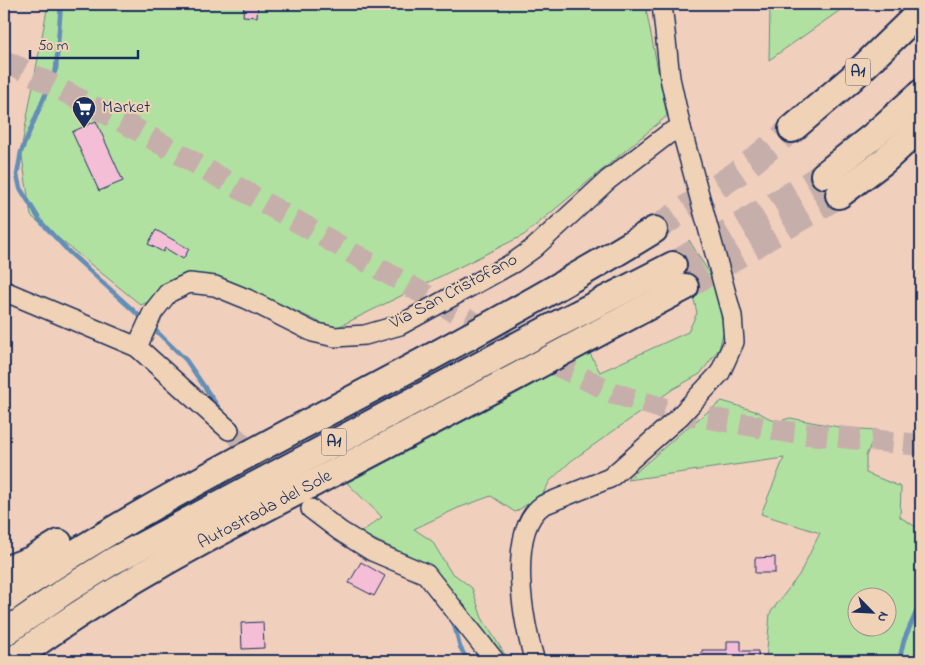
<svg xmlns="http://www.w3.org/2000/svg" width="925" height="665" font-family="'Indie Flower',sans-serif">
<rect width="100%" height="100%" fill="#f1cfbd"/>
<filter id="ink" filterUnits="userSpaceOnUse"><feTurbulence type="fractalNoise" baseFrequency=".02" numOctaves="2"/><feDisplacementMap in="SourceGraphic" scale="10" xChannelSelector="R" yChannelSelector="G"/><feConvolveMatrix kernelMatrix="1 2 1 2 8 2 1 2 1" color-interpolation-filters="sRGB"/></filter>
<g filter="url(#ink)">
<g fill="#b1e1a0" stroke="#66887f" fill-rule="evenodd">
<path d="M48 4H645L667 116 524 235 334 329 253 291 190 274 168 293 141 305 31 216 21 150Z"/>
<path d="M770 4H849L769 60Z"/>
<path d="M689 240 715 283 726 323 719 349 700 374 673 389 571 461 550 481 542 495 515 512 491 496 458 508 414 529 432 541 450 571 472 588 482 618 509 661 432 566 360 533 382 517 347 483 523 390 589 352 600 372 688 332 697 313 687 269Z"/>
<path d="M722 401 758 412 776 422 790 418 844 428 877 430 866 456V473L901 487 900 517 921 530V661H766L770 613 799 575 820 533 761 514 784 458 627 480 684 430ZM858 598H888V628H858Z"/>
</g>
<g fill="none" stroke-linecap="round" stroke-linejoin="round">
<g stroke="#628eb7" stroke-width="4.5">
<path d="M61 4 56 69 21 152 17 175 20 188 41 222 68 251 145 321"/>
<path d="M151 326 186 360 221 411"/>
<path d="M452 617 460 647 468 661"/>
<path d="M899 661 904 640 921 601"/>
</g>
</g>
<g fill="#f5bed7" stroke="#1b2f5e">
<path d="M244 4H258L257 17 243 16Z"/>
<path d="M96 121 123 181 99 191 72 132Z"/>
<path d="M156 230 189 249 183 259 165 248 163 252 148 244Z"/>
<path d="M775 557V573H755V558Z"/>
<path d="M361 562 385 576 374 596 349 583Z"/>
<path d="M263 622 264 648 242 649 241 623Z"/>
<path d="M727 641H741V651H758V661H702V650H727Z"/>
</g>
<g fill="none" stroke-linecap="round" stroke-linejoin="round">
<path stroke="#c6afaa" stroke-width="19" stroke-dasharray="19 9" stroke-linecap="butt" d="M229 430 283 482"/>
<path stroke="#c6afaa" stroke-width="22" stroke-dasharray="22 11" stroke-linecap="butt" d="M4 61 18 67 132 127 504 340 616 394 675 412 742 424 788 432 921 445"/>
<g stroke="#c6afaa" stroke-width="26" stroke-dasharray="26 13" stroke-linecap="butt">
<path d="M654 230 742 170 792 129"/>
<path d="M673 265 824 175"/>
<path d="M685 287 839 195"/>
</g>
<g stroke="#1b2f5e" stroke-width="22">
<g id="minor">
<path d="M4 291 137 347 229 430"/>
<path d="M137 347 153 312 168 293 189 283 215 286 247 299 313 332 335 337 365 335 400 325 513 263 534 248 608 180 668 134 681 128"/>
<path d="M311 509 340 531 372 551 426 574 495 661"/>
<path d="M535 661C523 625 506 530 543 505L610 478 679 417 720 373 734 342 732 316 681 128 670 78 662 4"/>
</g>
</g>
<g stroke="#1b2f5e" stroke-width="30">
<g id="highway">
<path d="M792 129 852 78 921 11"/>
<path d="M824 175 873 136 921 93"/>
<path d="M839 195 884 161 921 127"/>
<path d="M4 570 31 560 59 543"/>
<path d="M4 600C105 529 215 472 324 414 436 355 546 296 654 230"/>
<path d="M4 633 65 591 113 561 552 327 673 265"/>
<path d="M12 661C112 585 227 528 339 470 455 410 569 348 685 287"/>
</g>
</g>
<use href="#minor" stroke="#f0d3b6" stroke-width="19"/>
<use href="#highway" stroke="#f0d3b6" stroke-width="26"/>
</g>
</g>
<defs>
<g id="supermarket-pin" transform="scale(1.25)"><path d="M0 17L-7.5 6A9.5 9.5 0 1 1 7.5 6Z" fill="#1b2f5e" stroke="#f0d3b6"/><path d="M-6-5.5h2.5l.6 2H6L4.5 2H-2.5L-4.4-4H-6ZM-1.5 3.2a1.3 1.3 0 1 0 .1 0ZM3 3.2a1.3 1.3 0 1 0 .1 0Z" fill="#fff"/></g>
</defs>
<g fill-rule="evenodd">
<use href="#supermarket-pin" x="84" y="108"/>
</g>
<g text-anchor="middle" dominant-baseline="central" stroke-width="4" stroke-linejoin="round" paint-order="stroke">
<g fill="#f0d3b6" stroke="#5b6078" stroke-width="1">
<rect x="845.5" y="58.5" width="25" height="27" rx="4"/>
<rect x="321.5" y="428.5" width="25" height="27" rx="4"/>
</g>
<g font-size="16" font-weight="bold" fill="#1b2f5e">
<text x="858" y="72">A1</text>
<text x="334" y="442">A1</text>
</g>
<g font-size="18" fill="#1b2f5e" stroke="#f0d3b6" text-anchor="start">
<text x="102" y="108">Market</text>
</g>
<g font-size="18" fill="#1b2f5e" stroke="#f0d3b6">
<text transform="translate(454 292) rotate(-28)">Via San Cristofano</text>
<text transform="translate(265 510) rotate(-28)">Autostrada del Sole</text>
</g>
</g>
<rect width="925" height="665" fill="none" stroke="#f0d3b6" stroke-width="20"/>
<rect x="10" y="10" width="905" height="645" fill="none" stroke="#1b2f5e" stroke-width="2" filter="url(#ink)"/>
<g transform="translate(872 612) rotate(114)"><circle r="24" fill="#f0d3b6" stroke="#9b9193"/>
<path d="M0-4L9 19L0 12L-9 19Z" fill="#1b2f5e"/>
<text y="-8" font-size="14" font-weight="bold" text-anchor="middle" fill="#1b2f5e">N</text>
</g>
<path d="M30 50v8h108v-8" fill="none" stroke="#1b2f5e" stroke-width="2.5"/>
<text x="38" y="50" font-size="15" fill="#1b2f5e" stroke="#f0d3b6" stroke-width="4" paint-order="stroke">50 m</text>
</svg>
